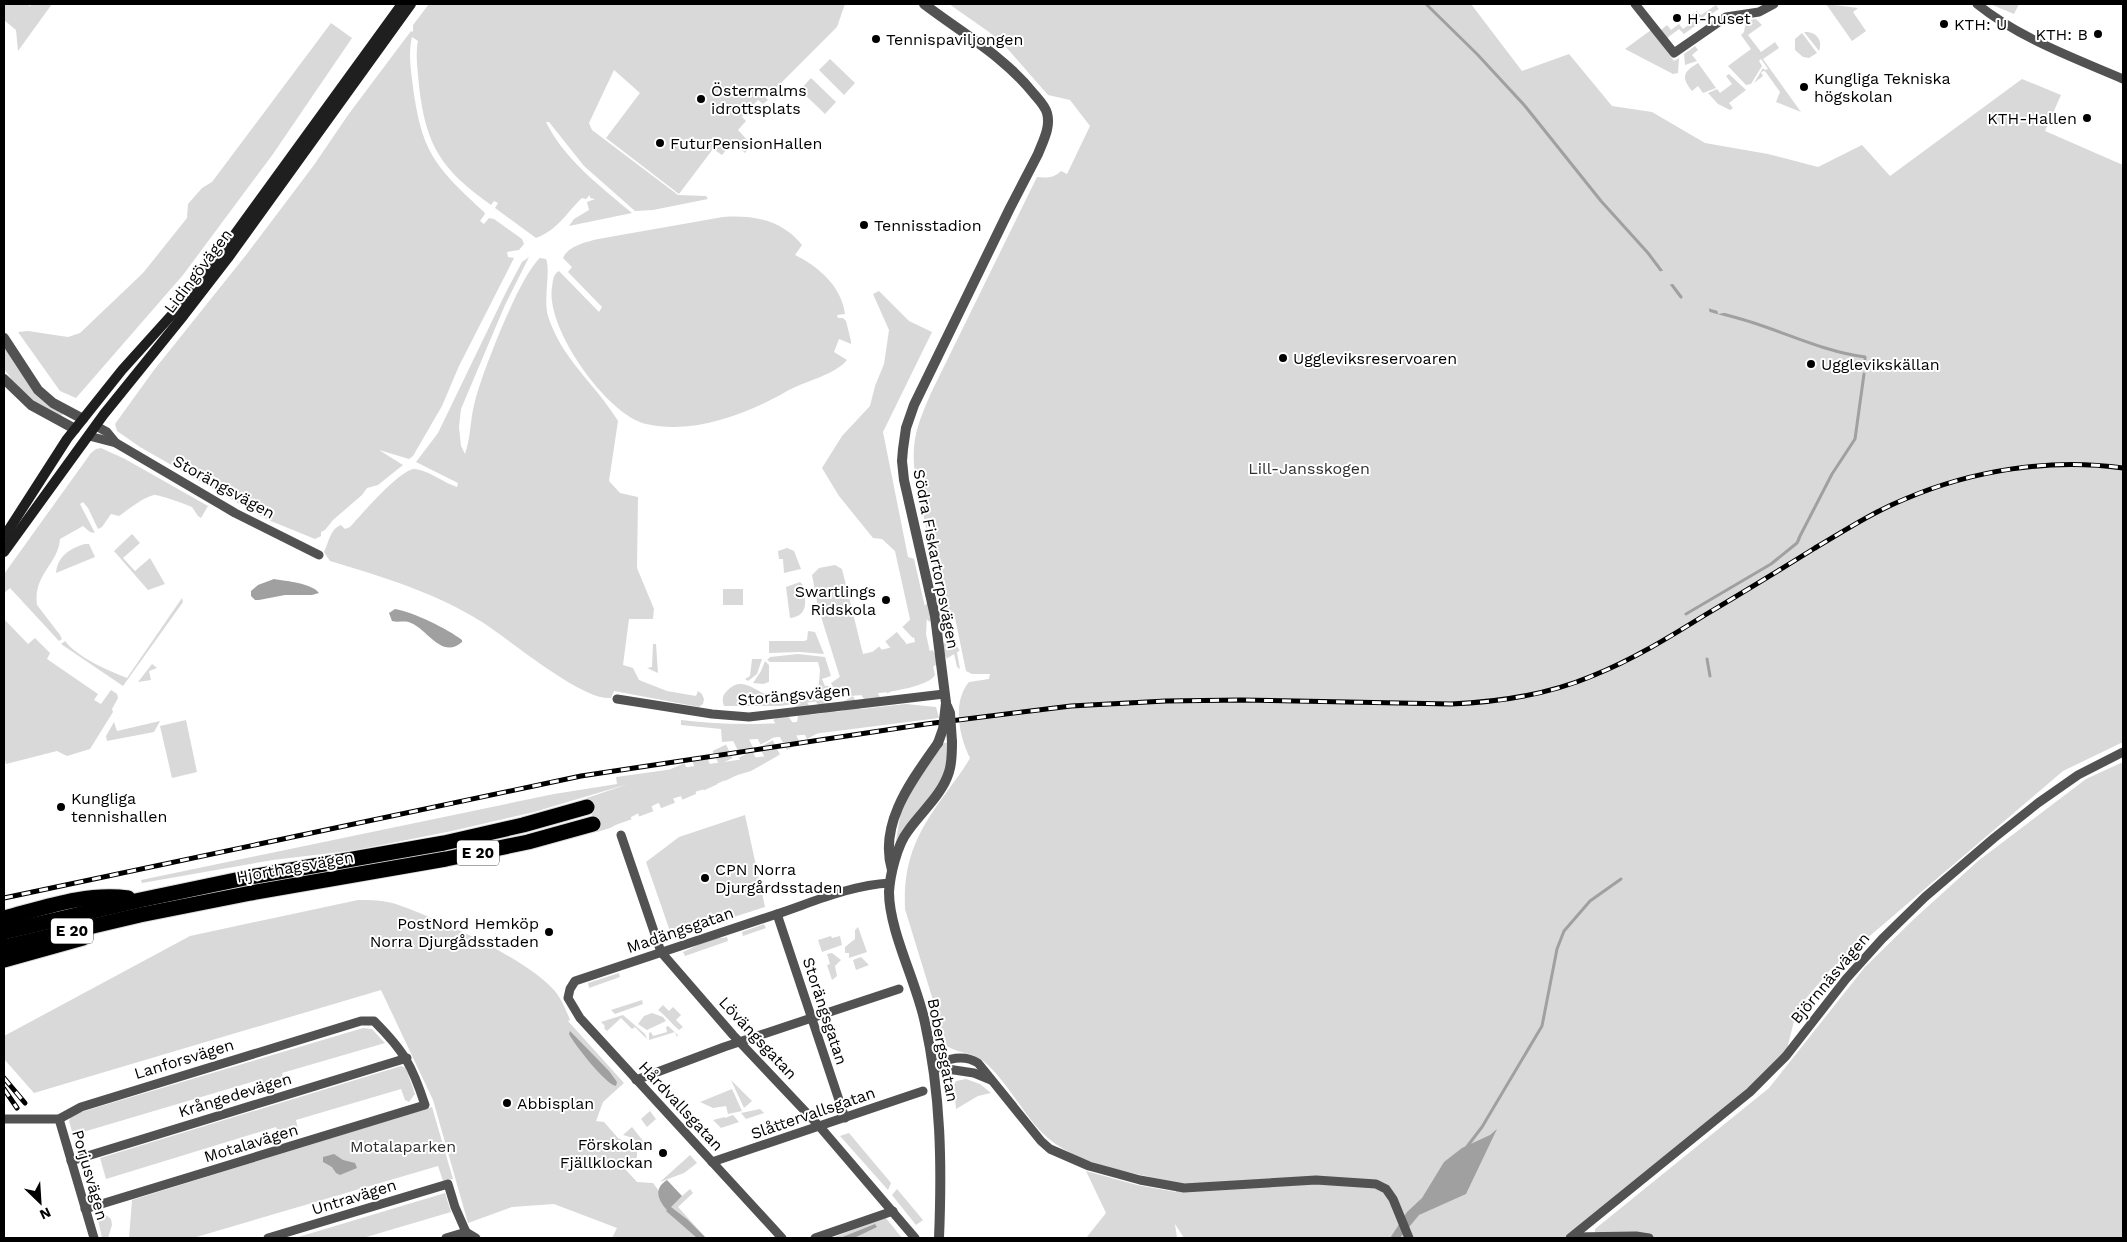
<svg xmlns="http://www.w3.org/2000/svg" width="2127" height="1242" font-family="'Work Sans',sans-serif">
<rect width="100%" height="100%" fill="#fff"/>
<g fill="#d9d9d9">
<path d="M4 4H26L30 6 32 4H52L18 51 16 30 4 20Z"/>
<path d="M429 4H845L837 27 766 98 768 100 763 104 758 100 742 117 746 121 738 130 752 145 745 153 733 142 722 155 713 149 679 194 606 138 640 93 614 70 589 123 592 130 678 195 706 196 708 199 653 210 635 211 584 166 549 122H546C564 159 601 187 632 213L569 226 574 219 589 210 587 202 595 199 590 198V195L586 199 582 198C566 213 558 230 536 238L495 208 498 203 494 201 491 205C442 170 426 147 419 86 418 71 415 56 418 41L412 37C408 55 411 70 413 87 422 154 436 167 484 212L485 214 480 221 484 224 489 218 494 219 522 239 524 244 519 250 507 252 508 257 514 258 513 260 459 366 442 406 413 456 409 459 379 450 403 465 378 485 367 488 362 495 333 520 325 530 321 532V536L315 539 266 519 140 447 117 431 115 424 154 370 246 255 314 165 348 115 411 31 413 32V25Z"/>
<path d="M949 4H1471L1522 71 1569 54 1612 106 1652 112 1705 143 1768 154 1818 167 1862 145 1890 176 2022 79 2061 95 2045 131 2123 165V742L2063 771 1831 969 1797 1009 1787 1049 1750 1089 1564 1238H1400L1402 1235 1398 1226 1390 1238H1184L1175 1224 1177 1238H1086L1106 1213 1086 1171 1137 1185 1176 1192 1174 1182C1126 1171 1068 1165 1035 1125 1020 1107 999 1072 982 1060 971 1052 957 1053 947 1046L905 909C903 860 917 832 946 793 954 781 963 771 970 758 959 736 952 702 969 682L989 679 990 674H972L966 671 955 618 951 620 960 669 957 667 916 482C910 443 916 428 931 393L1037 177C1047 178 1054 178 1061 171L1067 174 1090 126 1070 100 1048 95 1006 47 989 32Z"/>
<path d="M1826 4 1858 8 1853 12 1866 31 1852 41Z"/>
<path d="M1990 4H2019L2014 14Z"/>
<path d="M1716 5 1719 9 1711 14 1709 12 1701 19 1702 21 1684 34 1679 29 1667 38 1661 30 1667 25 1671 30 1679 24 1683 29 1695 20 1691 15 1697 11 1701 15Z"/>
<path d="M1756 19 1762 25 1748 35 1761 52 1775 42 1779 48 1763 59 1801 112 1776 102 1780 92 1765 71 1761 72 1763 76 1754 83 1763 68 1765 70 1768 69 1761 59 1759 61 1762 66 1751 84 1746 85 1728 66 1751 49 1741 35 1744 32 1746 21Z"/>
<path d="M331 23 352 38 273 154 183 275 76 398 60 391 18 332 28 331 68 337 80 333 143 273 187 218 188 204 202 188 212 182Z"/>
<path d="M1651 30 1674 61 1679 58 1678 73 1673 74 1625 49Z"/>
<path d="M1804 32C1816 31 1823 40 1819 51Z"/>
<path d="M1802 33 1817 53 1809 58 1803 57 1795 50V39Z"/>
<path d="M1695 46 1698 50 1692 55 1697 61 1685 65 1684 54Z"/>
<path d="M830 59 855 83 844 95 819 70Z"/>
<path d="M1698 63 1716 88 1703 93 1698 86 1692 91C1681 77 1683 72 1698 63Z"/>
<path d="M1729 74 1746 90 1729 103 1733 108 1730 110 1718 104 1708 93 1717 89 1720 93 1732 84 1726 76Z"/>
<path d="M811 78 836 102 825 114 800 90Z"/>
<path d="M723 217C754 215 782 220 802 245L795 255C818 266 842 287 845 314L837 315 838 318H843L846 321 851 341V344L839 339 834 352 847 360C835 375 805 381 787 391 748 414 693 435 646 424 607 415 545 328 552 287 553 281 553 274 559 271L599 312 602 307 568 272 572 267 563 258C568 246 586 242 598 239Z"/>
<path d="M529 257 505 305 461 409 459 427 461 446 465 454C471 437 470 419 475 401 482 373 520 275 540 258L546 259C551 271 543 299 548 316 562 360 595 383 618 421L609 481 620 493 638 497 637 568 654 609 653 619H629L623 665 633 668 639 680 667 691 696 696 698 691 702 694 704 699 703 704 699 707 614 691 611 698C582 701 509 639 482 622 434 592 383 577 330 561L324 552C329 542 330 529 341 525L345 529 350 527C360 516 401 468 415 469 428 470 444 483 457 487L458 483 416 462 438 433 507 290 522 262Z"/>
<path d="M879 291 909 321 932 332 883 432 908 557 914 559 927 616 926 634 935 675C926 690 870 694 852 696L843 687 818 607 812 575 819 568 835 565 842 569 863 654 915 642 895 551 882 539 873 538 839 496 822 468 842 436 870 406 875 386 884 364 889 330 873 294Z"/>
<path d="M4 345 63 414 61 416 35 402 13 381 4 369Z"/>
<path d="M101 448 125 459 208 506 201 518 198 516 192 507C186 504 157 494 154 495 142 498 129 509 119 516L111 514 102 527 98 529 88 508 83 502 80 504 95 533 90 532 83 526 60 539C58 565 33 574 37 605L60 635 62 639 59 641 10 588 4 593V574L91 453 96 449Z"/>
<path d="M132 534 140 543 123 558 135 571 150 558 165 584 148 590 114 551Z"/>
<path d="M85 544H89L95 557 56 573C57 557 70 548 85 544Z"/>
<path d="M787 548 794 551 801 569 784 573 783 559H779L778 551Z"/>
<path d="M800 582 803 585C806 600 809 616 790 618L786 587Z"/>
<rect x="723" y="589" width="20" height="16"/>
<path d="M182 598 183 602 123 686 61 644 65 641C77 657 109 671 127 678Z"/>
<path d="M4 619 28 644 35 638 50 653 47 659 98 694 94 700 101 704 111 690 117 694 118 698 112 709 113 712 90 749 67 756 57 751 6 764 4 756Z"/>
<path d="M808 631 815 632 824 654 800 652 769 653V641H804L807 640Z"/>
<path d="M653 644H656L658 673 647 668 652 667Z"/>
<path d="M798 654 825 657 831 676 822 679 825 686H833L830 689 832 694H834L833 698 827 700 779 706H724C722 701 722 696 726 692 742 673 756 693 771 696 786 699 804 696 818 694L820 670 818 662H770L767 660 770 657Z"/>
<path d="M752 659H762L757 674 748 681 745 679 750 676Z"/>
<path d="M765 661 769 665V682L763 684 753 683 761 671Z"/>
<path d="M152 664 157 668 149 671 151 680 138 682Z"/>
<path d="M906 704 936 707 939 718 813 734 722 742 721 729 681 725V720C721 725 757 725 797 722L798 716Z"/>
<path d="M186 720 197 772 172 778 160 726Z"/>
<path d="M160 721 154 732 107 741 106 736 114 722 117 731Z"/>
<path d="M955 742 941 784 896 841 901 810 910 790 942 743Z"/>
<path d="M781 754 751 771 734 776 708 788 658 803 610 828 597 832 587 798 628 784 534 812 452 831 356 850 273 860 142 883 141 880 554 794 617 784 616 777Z"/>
<path d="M2123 762V1238H1630L1595 1233V1229L1769 1088 1865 967 1914 919 1978 861 2086 779Z"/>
<path d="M745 815 765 907 672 937 646 862 679 837Z"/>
<path d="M358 900C370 900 383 900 396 904 436 918 526 958 554 990 561 998 566 1010 570 1020L568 1021 624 1083 603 1102 596 1121 604 1122 618 1138 637 1148V1157L625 1169 637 1182 653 1183 664 1198 674 1203 690 1189 693 1193 678 1207 706 1238H612L617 1228 554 1204 512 1207 468 1223 433 1100 381 990 34 1093 4 1059V1036L190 936Z"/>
<path d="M764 924 766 928 743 936 742 932Z"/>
<path d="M858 927 867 952 849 958V953H845V947L855 939V930Z"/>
<path d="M831 936 832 938 840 936 842 945 822 952 818 940Z"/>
<path d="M727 937 728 941 685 956 683 952C693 948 700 943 710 939 716 937 721 939 727 937Z"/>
<path d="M832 953 841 960 835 966 837 976 832 980 827 965 830 964 827 954Z"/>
<path d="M861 957 869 965 856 970 853 960Z"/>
<path d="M619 973 620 977 589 988 588 983Z"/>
<path d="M642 1000 643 1004 615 1014 611 1010Z"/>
<path d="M663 1005 669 1011 673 1007 681 1015 676 1020 683 1027 679 1030C671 1023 666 1016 658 1010Z"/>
<path d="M652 1013 663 1017 666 1021 647 1030 638 1024 644 1016Z"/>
<path d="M623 1015 645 1034 647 1039 635 1027 632 1029 621 1018 607 1031 604 1028 605 1026 601 1022Z"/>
<path d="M668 1026 678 1035 677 1037 675 1032 649 1040V1033L651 1032 653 1036 667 1032 666 1027Z"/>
<path d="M363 1028 372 1029 385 1043 282 1073 285 1085 266 1090 262 1079 73 1135 69 1121 71 1115Z"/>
<path d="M401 1066 406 1068 415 1094 409 1102 405 1100 401 1089 296 1120 299 1133 280 1139 276 1127 106 1179 100 1158Z"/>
<path d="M966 1079 980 1084 991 1093 978 1096 956 1109 954 1085 956 1081Z"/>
<path d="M731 1080 752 1101 744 1108Z"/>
<path d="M732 1089 742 1111 728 1114 726 1106 713 1108 700 1102Z"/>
<path d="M432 1107 453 1179 443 1181 438 1166 193 1238H129L132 1200Z"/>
<path d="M760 1109 764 1113 746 1119 741 1113Z"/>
<path d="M650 1111 656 1119 647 1127 641 1119Z"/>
<path d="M733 1115 739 1122 721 1128 713 1120 725 1117V1118Z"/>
<path d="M632 1127 644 1142 640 1145 633 1138 623 1135Z"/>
<path d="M849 1133 891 1183 888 1190 840 1136Z"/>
<path d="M690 1155 697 1163 684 1173 660 1182Z"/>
<path d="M897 1189 923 1220 916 1225 892 1195Z"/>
<path d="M445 1193 451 1212 363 1238H295Z"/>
<path d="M100 1213 106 1215 111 1219 112 1225 108 1238H102L97 1215Z"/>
<path d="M885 1217 902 1238H832Z"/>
</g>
<g fill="#a0a0a0">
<path d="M274 579C285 581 312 583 319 593L312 595H285L259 600H255L251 596V591L258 585Z"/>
<path d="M395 609C413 612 448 629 462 640V642C442 660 427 629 411 623 405 620 398 623 392 621L389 613Z"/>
<path d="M570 1031 609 1071 617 1082 616 1086C606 1085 574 1044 569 1034Z"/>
<path d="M1497 1129 1466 1194 1419 1215 1400 1238H1390L1407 1212 1422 1198 1444 1162 1462 1148 1490 1135Z"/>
<path d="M334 1154 343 1160 355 1163 357 1168 340 1175 336 1173 332 1167 323 1162V1157Z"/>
<path d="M667 1180 682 1196 671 1207 688 1220 706 1238H697L666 1211 667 1210C657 1199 654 1188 667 1180Z"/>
<path d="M875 1224 877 1227 854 1238H840Z"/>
</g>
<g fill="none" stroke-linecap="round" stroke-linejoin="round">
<g stroke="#a0a0a0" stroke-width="3">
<path d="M1426 4 1477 54 1525 106 1601 201 1648 253 1681 297"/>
<path d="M1699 307C1717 313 1736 317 1754 323 1791 335 1826 352 1865 357V359"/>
<path d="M1799 538 1832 474 1855 439 1864 374"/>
<path d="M1686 614 1771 564 1797 543 1799 539"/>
<path d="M1707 659 1710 676"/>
<path d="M1466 1148 1482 1127 1542 1026 1557 949 1564 931 1590 901 1621 879"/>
</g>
<g stroke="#d9d9d9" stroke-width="15" stroke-dasharray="15 8" stroke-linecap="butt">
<path d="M2080 212 2123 205"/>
<path d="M2079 265 2123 262"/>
<path d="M587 807 634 792 703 764 763 735 819 701 866 667 905 635 1038 506 1080 473 1115 450 1184 416 1321 374 1633 284 1758 260 1957 227 2123 193"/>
<path d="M593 824C706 790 805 733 906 674 994 622 1082 568 1173 521 1320 445 1471 371 1631 327 1760 291 1893 281 2025 265 2058 261 2090 253 2123 250"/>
</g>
<g stroke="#dbdbdb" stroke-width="17">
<g id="motorway">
<path d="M4 918C43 908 87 892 128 898"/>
<path d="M4 932 140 900 250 877 444 843 523 825 587 807"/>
<path d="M4 947 140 915 251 893 446 859 528 842 593 824"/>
<path d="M4 960 83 938"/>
</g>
</g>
<g stroke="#525252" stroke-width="9">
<path d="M1635 4 1674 53 1726 17 1759 12 1774 4"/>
<path d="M1977 4C2019 38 2074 58 2123 79"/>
<path d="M96 426 107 432 116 443"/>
<path d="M89 436 116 443 235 513 319 555"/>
<path d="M617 699 712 714 749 717 944 694"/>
<path d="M621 835 661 952 733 1035 820 1127 915 1238"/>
<path d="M777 914 845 1118"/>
<path d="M934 1067C947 1058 964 1054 978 1063L1041 1141 1050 1149 1089 1166 1140 1180 1184 1188 1316 1180 1376 1184 1386 1189 1393 1199 1409 1238"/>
<path d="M934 1067 974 1073 991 1080"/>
<path d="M636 1080 724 1047 899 989"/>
<path d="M4 1119H59L81 1107 361 1021H374C404 1051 412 1065 425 1105L85 1209"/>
<path d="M59 1119 94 1238"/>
<path d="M71 1161 407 1058"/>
<path d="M712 1162 923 1091"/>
<path d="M466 1232 476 1238"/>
<path d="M1572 1237 1636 1236 1649 1238"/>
<path d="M268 1238 448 1184 455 1207 466 1232"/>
<path d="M446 1238 466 1232"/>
<path d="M782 1238 580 1018 568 998 570 989 575 981C642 959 709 936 777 914 813 902 851 885 890 883"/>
<path d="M815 1238 893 1211"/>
<path d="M1570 1238 1750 1092 1786 1056 1846 979 1882 939 1925 897 1994 838 2038 803 2078 775 2123 752"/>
</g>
<g stroke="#525252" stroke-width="10">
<path d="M924 4C962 33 1004 56 1034 94 1039 100 1045 106 1047 113 1051 127 1043 141 1038 154L1010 208 914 405 906 428 903 449 902 461 904 480 935 616 946 703"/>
<path d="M4 338 38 390 53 403 83 419"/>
<path d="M4 379 31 405 75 429"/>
<path d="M892 870C878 823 913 779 938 743"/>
<path d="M939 1238C942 1165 941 1095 925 1023 917 983 889 931 889 892 890 875 897 845 908 831 921 812 942 795 949 772 952 763 952 752 952 742"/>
</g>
<g stroke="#1f1f1f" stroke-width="10">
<path d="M4 537 67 439 122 370 195 289 402 4"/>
<path d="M4 552 104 414 184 315 228 258 411 4"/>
</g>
<use href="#motorway" stroke="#000" stroke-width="15"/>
<g stroke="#000" stroke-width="5">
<g id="rail">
<path d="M4 898 581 776 926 724 1071 706 1166 701 1241 700 1451 704C1499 702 1547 695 1592 676 1632 660 1668 638 1705 615 1742 593 1778 571 1815 548 1844 531 1873 512 1905 499 1973 470 2050 458 2123 468"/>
<path d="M4 1078 25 1103"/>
<path d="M4 1089 17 1108"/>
</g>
</g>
<use href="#rail" stroke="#fff" stroke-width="3" stroke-dasharray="9" stroke-linecap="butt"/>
<g stroke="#525252" stroke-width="10">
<path d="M947 706 950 713 952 742"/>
<path d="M938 743 943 729 946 703"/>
</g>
</g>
<g fill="#000" stroke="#fff" stroke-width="2">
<circle cx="1677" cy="18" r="5"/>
<circle cx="1944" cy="24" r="5"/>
<circle cx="2098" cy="34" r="5"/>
<circle cx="876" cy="39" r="5"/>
<circle cx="1804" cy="87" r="5"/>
<circle cx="701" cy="99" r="5"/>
<circle cx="2087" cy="118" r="5"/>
<circle cx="660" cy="143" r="5"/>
<circle cx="864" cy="225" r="5"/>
<circle cx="1283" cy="358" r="5"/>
<circle cx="1811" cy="364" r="5"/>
<circle cx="886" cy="600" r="5"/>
<circle cx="61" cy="807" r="5"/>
<circle cx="705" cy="878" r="5"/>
<circle cx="549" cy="932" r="5"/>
<circle cx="507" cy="1103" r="5"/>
<circle cx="663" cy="1153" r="5"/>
</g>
<g text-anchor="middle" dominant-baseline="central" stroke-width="4" stroke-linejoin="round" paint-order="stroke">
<g fill="#fff" stroke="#4c4c4c" stroke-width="1">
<rect x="457" y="840.5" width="42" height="25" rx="4"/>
<rect x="51" y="918.5" width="42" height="25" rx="4"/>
</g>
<g font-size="15" font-weight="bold" fill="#000">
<text x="478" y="853">E 20</text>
<text x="72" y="931">E 20</text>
</g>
<g font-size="16" fill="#000" stroke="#fff" text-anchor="start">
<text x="1687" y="18">H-huset</text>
<text x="1954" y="24">KTH: U</text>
<text x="2088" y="34" text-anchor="end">KTH: B</text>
<text x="886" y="39">Tennispaviljongen</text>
<text x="1814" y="78">Kungliga Tekniska<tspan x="1814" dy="18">högskolan</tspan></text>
<text x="711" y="90">Östermalms<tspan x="711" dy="18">idrottsplats</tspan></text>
<text x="2077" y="118" text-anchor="end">KTH-Hallen</text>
<text x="670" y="143">FuturPensionHallen</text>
<text x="874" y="225">Tennisstadion</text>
<text x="1293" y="358">Uggleviksreservoaren</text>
<text x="1821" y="364">Ugglevikskällan</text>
<text x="876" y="591" text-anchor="end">Swartlings<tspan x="876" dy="18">Ridskola</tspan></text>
<text x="71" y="798">Kungliga<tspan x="71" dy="18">tennishallen</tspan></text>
<text x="715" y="869">CPN Norra<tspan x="715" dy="18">Djurgårdsstaden</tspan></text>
<text x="539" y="923" text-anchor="end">PostNord Hemköp<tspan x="539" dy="18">Norra Djurgådsstaden</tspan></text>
<text x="517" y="1103">Abbisplan</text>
<text x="653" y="1144" text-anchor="end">Förskolan<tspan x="653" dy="18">Fjällklockan</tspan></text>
</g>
<g font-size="16" fill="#000" stroke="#fff">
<text transform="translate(198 271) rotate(-53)">Lidingövägen</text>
<text transform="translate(224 487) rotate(29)">Storängsvägen</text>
<text transform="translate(936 559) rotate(79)">Södra Fiskartorpsvägen</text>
<text transform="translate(794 695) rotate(-5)">Storängsvägen</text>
<text transform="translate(295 867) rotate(-10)">Hjorthagsvägen</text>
<text transform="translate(680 930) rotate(-19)">Madängsgatan</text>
<text transform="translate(1830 978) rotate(-50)">Björnnäsvägen</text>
<text transform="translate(825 1011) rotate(72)">Storängsgatan</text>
<text transform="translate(758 1038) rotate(47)">Lövängsgatan</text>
<text transform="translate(943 1050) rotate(79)">Bobergsgatan</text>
<text transform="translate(184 1059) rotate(-17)">Lanforsvägen</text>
<text transform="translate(235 1095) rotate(-17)">Krångedevägen</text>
<text transform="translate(681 1106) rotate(47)">Hårdvallsgatan</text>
<text transform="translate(813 1113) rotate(-19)">Slåttervallsgatan</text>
<text transform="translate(251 1143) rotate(-17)">Motalavägen</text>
<text transform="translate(90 1175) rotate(74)">Porjusvägen</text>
<text transform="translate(354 1197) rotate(-17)">Untravägen</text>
</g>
<g font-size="16" fill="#303030" stroke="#fff">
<text x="1309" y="468">Lill-Jansskogen</text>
<text x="403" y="1146">Motalaparken</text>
</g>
</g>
<rect width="2127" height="1242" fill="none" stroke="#000000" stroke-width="10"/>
<g transform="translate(40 1202) rotate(155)" stroke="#ffffff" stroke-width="4" paint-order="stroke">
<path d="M0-4L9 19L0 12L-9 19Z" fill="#000000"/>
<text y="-8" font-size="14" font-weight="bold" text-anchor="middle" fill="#000000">N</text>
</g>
</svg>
